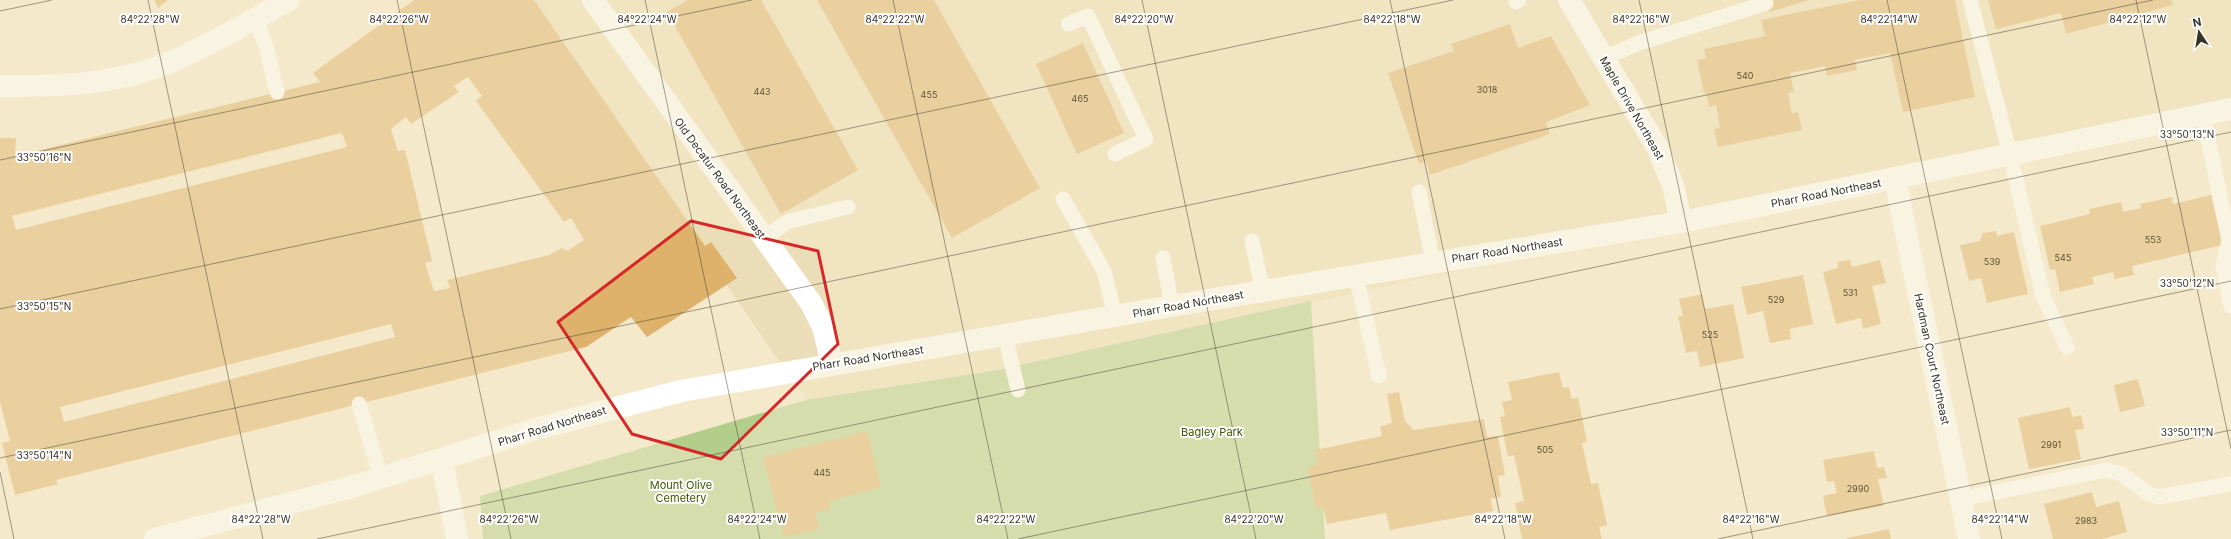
<svg xmlns="http://www.w3.org/2000/svg" width="2231" height="539" font-family="Inter,sans-serif">
<rect width="100%" height="100%" fill="#f4e9ca"/>
<path fill="#ebddb7" d="M530 0H2231V121L1657 228 998 370 806 400Z"/>
<path fill="#b2ce8a" d="M1311 301 1325 539H483L480 496 806 400 998 370Z"/>
<g fill="#deb26b" fill-rule="evenodd">
<path d="M154 0H168L158 8Z"/>
<path d="M414 0H534L705 246 711 242 737 278 647 337 631 317 586 347 56 480 58 484 15 495 2 443 10 441 0 402V138H16L15 156 320 82 313 73ZM468 77 482 96 476 101 564 222 571 218 584 240 567 251 562 248 549 255 447 280 450 288 434 291 425 263 432 261 405 150 398 151 391 129 406 117 411 124 459 92 454 86ZM342 133 347 147 16 230 12 216ZM391 324 395 337 64 422 60 407Z"/>
<path d="M688 0H761L858 170 781 214 667 12Z"/>
<path d="M817 0H934L1040 188 952 238Z"/>
<path d="M1766 0H1809L1769 12Z"/>
<path d="M1860 0H1955L1975 97 1903 112 1890 53 1855 60 1857 70 1827 76 1825 66 1790 73 1794 92 1788 93 1792 114 1798 112 1802 130 1718 147 1714 129 1720 128 1716 105 1709 107 1706 93H1704L1697 60 1706 58 1704 49 1765 36 1761 20Z"/>
<path d="M1988 0H2172L2173 5 2066 34 2061 13 1996 29Z"/>
<path d="M1510 24 1518 48 1551 36 1590 105 1546 122 1550 134 1430 175 1426 161 1419 164 1388 73 1454 51 1451 44Z"/>
<path d="M1083 43 1124 133 1077 154 1036 64Z"/>
<path d="M2211 195 2223 245 2132 266 2134 275 2115 279 2113 272 2092 277 2094 284 2060 292 2055 269 2050 270 2040 226 2090 214 2089 209 2121 202 2123 212 2141 208 2140 204 2172 197 2173 204Z"/>
<path d="M1996 231 1997 236 2014 232 2028 294 1987 303 1981 278 1969 281 1960 245 1980 241 1983 233Z"/>
<path d="M1850 260 1852 267 1880 260 1886 283 1872 286 1881 324 1863 329 1861 318 1836 324 1823 272 1838 268 1837 262Z"/>
<path d="M1803 275 1813 324 1790 329 1791 339 1770 343 1763 311 1747 315 1741 287Z"/>
<path d="M1702 294 1705 309 1733 304 1744 358 1700 367 1697 351 1686 353 1678 316H1683L1679 299Z"/>
<path d="M1559 372 1563 388 1569 387 1572 399 1578 398 1587 442 1582 443 1591 484 1598 483 1607 525 1599 527 1602 539H1522L1515 503 1524 501 1514 455 1508 457 1500 417 1505 416 1502 402 1512 400 1508 382Z"/>
<path d="M2138 379 2145 406 2120 412 2114 385Z"/>
<path d="M1399 392 1405 421 1414 430 1484 419 1487 437 1498 436 1505 475 1498 476 1501 497 1491 499 1493 511 1390 530 1386 513 1327 524 1323 507 1316 509 1308 467 1318 465 1315 450 1382 436 1380 427 1392 423 1387 394Z"/>
<path d="M2070 407 2072 417 2081 415 2084 429 2075 430 2081 459 2029 469 2018 418Z"/>
<path d="M867 431 881 487 829 501 831 508 815 513 819 529 784 537 763 457Z"/>
<path d="M1874 451 1877 468 1884 467 1887 478 1878 479 1884 506 1827 516 1823 496 1837 493 1834 481 1827 482 1823 460Z"/>
<path d="M2092 492 2096 507 2119 501 2127 532 2103 539H2053L2044 504Z"/>
<path d="M1889 529 1891 539H1847V538Z"/>
</g>
<g fill="none" stroke-linecap="round" stroke-linejoin="round">
<g stroke="#fff" stroke-width="15">
<path d="M1970 0 2010 154 2043 296 2067 347"/>
<path d="M1516 2 1519 0"/>
<path d="M255 18 266 46 277 92"/>
<path d="M1068 24 1088 16 1146 139 1115 154"/>
<path d="M1604 58 1639 43 1766 3"/>
<path d="M2203 115 2229 240 2223 266 2231 306"/>
<path d="M1419 192 1433 262"/>
<path d="M1063 199 1104 271 1115 316"/>
<path d="M764 238 787 222 848 207"/>
<path d="M1252 241 1263 291"/>
<path d="M1163 258 1172 306"/>
<path d="M1356 276 1379 376"/>
<path d="M1005 335 1018 390"/>
<path d="M359 404 381 478"/>
<path d="M1961 499 2106 470 2120 473 2149 494 2158 497 2231 484"/>
</g>
<g stroke="#fff" stroke-width="22">
<path d="M593 0 811 303 823 327 832 363"/>
<path d="M1569 0 1657 147 1673 185 1681 222"/>
<path d="M0 86C47 86 93 86 139 73 187 60 244 24 289 0"/>
<path d="M1895 179 1969 539"/>
<path d="M442 460 457 539"/>
</g>
<path stroke="#fff" stroke-width="22" d="M155 539 355 486 536 429 681 391 1172 306 1681 222 2231 109"/>
</g>
<path d="M0 0H2231V539H0ZM691 221 818 251 838 344 721 459 632 434 558 322Z" fill="#f4e9ca" fill-opacity=".55" fill-rule="evenodd"/>
<path fill="none" stroke="#d62828" stroke-width="3" stroke-linejoin="round" d="M691 221 818 251 838 344 721 459 632 434 558 322Z"/>
<path fill="none" stroke="#363226" stroke-width="1" stroke-opacity="0.45" d="M148 0 263 539M397 0 511 539M645 0 760 539M893 0 1008 539M1142 0 1256 539M1390 0 1505 539M1639 0 1753 539M1887 0 2002 539M2136 0 2231 449M0 11 52 0M0 160 752 0M0 309 1453 0M0 458 2153 0M0 472 14 539M317 539 2231 132M1018 539 2231 281M1718 539 2231 430"/>
<g text-anchor="middle" dominant-baseline="central" stroke-width="4" stroke-linejoin="round" paint-order="stroke">
<g font-size="9" fill="#605237">
<text x="1745" y="75">540</text>
<text x="1487" y="89">3018</text>
<text x="762" y="91">443</text>
<text x="929" y="94">455</text>
<text x="1080" y="98">465</text>
<text x="2153" y="239">553</text>
<text x="2063" y="257">545</text>
<text x="1992" y="261">539</text>
<text x="1850" y="292">531</text>
<text x="1776" y="299">529</text>
<text x="1710" y="334">525</text>
<text x="2051" y="444">2991</text>
<text x="1545" y="449">505</text>
<text x="822" y="472">445</text>
<text x="1858" y="488">2990</text>
<text x="2086" y="520">2983</text>
</g>
<g font-size="11" fill="#363226" stroke="#fff">
<text transform="translate(1632 108) rotate(60)">Maple Drive Northeast</text>
<text transform="translate(720 178) rotate(54)">Old Decatur Road Northeast</text>
<text transform="translate(1826 193) rotate(-11)">Pharr Road Northeast</text>
<text transform="translate(1507 250) rotate(-9)">Pharr Road Northeast</text>
<text transform="translate(1188 304) rotate(-10)">Pharr Road Northeast</text>
<text transform="translate(868 358) rotate(-9)">Pharr Road Northeast</text>
<text transform="translate(1932 359) rotate(78)">Hardman Court Northeast</text>
<text transform="translate(552 426) rotate(-17)">Pharr Road Northeast</text>
</g>
<g font-size="11" fill="#3d5500" stroke="#fff">
<text x="1212" y="432">Bagley Park</text>
<text x="681" y="485">Mount Olive<tspan x="681" dy="13">Cemetery</tspan></text>
</g>
</g>
<g font-size="10" text-anchor="middle" fill="#363226" stroke="#fff" stroke-width="4" stroke-linejoin="round" paint-order="stroke">
<text x="150" y="23">84°22'28"W</text>
<text x="399" y="23">84°22'26"W</text>
<text x="647" y="23">84°22'24"W</text>
<text x="895" y="23">84°22'22"W</text>
<text x="1144" y="23">84°22'20"W</text>
<text x="1392" y="23">84°22'18"W</text>
<text x="1641" y="23">84°22'16"W</text>
<text x="1889" y="23">84°22'14"W</text>
<text x="2138" y="23">84°22'12"W</text>
<text x="2187" y="138">33°50'13"N</text>
<text x="44" y="161">33°50'16"N</text>
<text x="2187" y="287">33°50'12"N</text>
<text x="44" y="310">33°50'15"N</text>
<text x="2187" y="436">33°50'11"N</text>
<text x="44" y="459">33°50'14"N</text>
<text x="261" y="523">84°22'28"W</text>
<text x="509" y="523">84°22'26"W</text>
<text x="757" y="523">84°22'24"W</text>
<text x="1006" y="523">84°22'22"W</text>
<text x="1254" y="523">84°22'20"W</text>
<text x="1503" y="523">84°22'18"W</text>
<text x="1751" y="523">84°22'16"W</text>
<text x="2000" y="523">84°22'14"W</text>
</g>
<g transform="translate(2199 32) rotate(348)" stroke="#ffffff" stroke-width="3" paint-order="stroke">
<path d="M0-3L7 15L0 10L-7 15Z" fill="#363226"/>
<text y="-6" font-size="11" font-weight="bold" text-anchor="middle" fill="#363226">N</text>
</g>
</svg>
